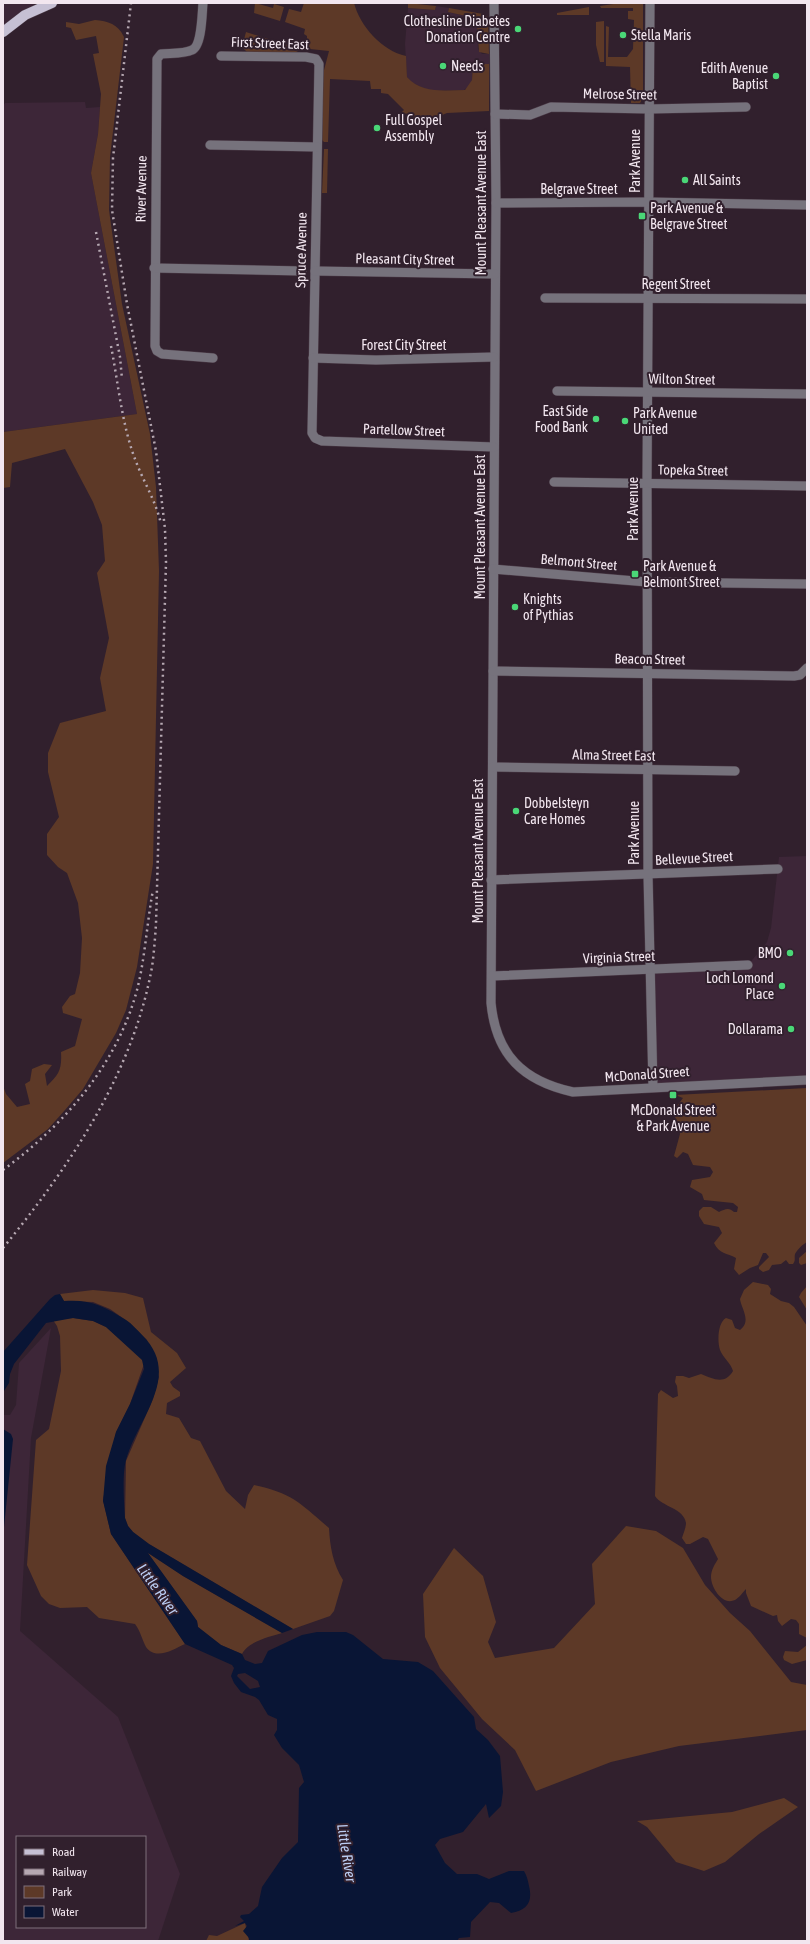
<svg xmlns="http://www.w3.org/2000/svg" width="810" height="1944" font-family="'Asap Condensed',sans-serif">
<rect width="100%" height="100%" fill="#31202d"/>
<g fill="#3d2638" fill-rule="evenodd">
<path d="M3 3H36L13 19 3 30Z"/>
<path d="M436 6 449 8 448 12 466 16 477 25 478 49 482 54H489V64H473L472 80 469 86 464 90 429 91 411 82 407 77 405 44 408 8 435 10Z"/>
<path d="M85 102 86 108 100 107 98 134 91 173 137 414 3 432V106L5 103Z"/>
<path d="M807 856V1080L653 1087 649 970 748 965 767 942 771 928 779 857Z"/>
<path d="M51 1328 31 1438 20 1631 118 1717 180 1874 158 1941H3V1415H10L16 1405 19 1363ZM17 1837H145V1927H17Z"/>
</g>
<g fill="#5d3927">
<path d="M255 3 273 8 274 4 284 7 280 21 254 13Z"/>
<path d="M304 3H354C360 26 382 51 406 56L407 77C422 94 444 90 465 90L472 80 473 64H489V111L447 113 430 120 419 115 413 121 406 113 404 115 402 112 404 110 388 94 381 93V89H371L370 81 330 79 328 142H324L322 140 323 74 329 51 310 49 307 44V36L304 34 305 29 285 22 289 9 301 12Z"/>
<path d="M408 3 436 6 435 10 408 8Z"/>
<path d="M620 3H643V98L640 103H631L630 67 606 66V26L609 27 608 57H627L633 49 634 20 628 19V11H633V8H601L600 6Z"/>
<path d="M589 7V15H557V13Z"/>
<path d="M449 8 483 14 488 17 489 54 479 52 477 25 466 16 448 12Z"/>
<path d="M95 20C108 21 118 24 124 37L110 157 109 210 122 304 150 434 156 487 159 571 153 864 137 967 126 1010 116 1033 83 1089 65 1110 48 1129 3 1163V1086L6 1094 17 1107 30 1104 25 1084 30 1081 32 1069 44 1064 52 1065 45 1074 47 1086C59 1074 62 1070 61 1052L75 1046 82 1019 63 1013 62 1007 70 996 75 994 80 973 82 938 78 903 67 873 58 867 47 855V834L59 817 48 772V753L60 723 106 711 100 678 109 638 97 573 105 561 102 525 93 502 65 449 12 463 10 487 3 488V432L137 414 91 173 98 134 101 94 93 54 99 53 96 36 76 40 71 28 66 27V22L79 24Z"/>
<path d="M604 21V62H600L596 45V22Z"/>
<path d="M246 32 294 47 297 41 300 45V50L296 52H247L242 47Z"/>
<path d="M324 149H328L327 193H322Z"/>
<path d="M807 1088V1242C803 1244 797 1250 795 1254 794 1258 796 1260 793 1264H789L786 1260 781 1264 772 1265 769 1270 763 1272 759 1269V1267L769 1257 766 1253H763L758 1265 750 1268 739 1275 734 1269 736 1258C727 1253 719 1254 714 1243L722 1233 719 1227 704 1224 699 1216V1211L703 1207H711L719 1212C725 1209 729 1207 734 1212H737L738 1207 733 1203 704 1200 702 1194 690 1187 692 1180 710 1177 713 1172 710 1167 693 1165 688 1154 683 1152 677 1158 674 1156 680 1134 674 1113 677 1106 683 1098 675 1095Z"/>
<path d="M807 1251V1263L801 1265 799 1263V1258Z"/>
<path d="M753 1282 768 1285 771 1289 770 1294 781 1301 789 1303 794 1307 807 1326V1638L799 1634V1624L796 1620 791 1619 782 1626 778 1621 777 1615 773 1616 751 1606 746 1593V1589C743 1592 739 1598 735 1600 722 1606 711 1587 711 1577 711 1570 715 1564 718 1559L708 1539 703 1537 690 1544H686L682 1538C683 1534 686 1528 686 1523 684 1508 662 1507 655 1496L658 1394 661 1390 673 1398 678 1396 677 1386 675 1382 676 1376H683L689 1378 701 1374C713 1379 725 1385 733 1371 731 1363 723 1358 720 1350 717 1341 718 1322 726 1318L732 1320 735 1328 740 1330C752 1321 741 1308 740 1299L744 1290Z"/>
<path d="M807 1286V1310L799 1297 801 1293Z"/>
<path d="M93 1290 125 1293 143 1298 151 1332 177 1353 186 1368 170 1382 173 1387 180 1392V1396L167 1403 166 1414 179 1418 191 1438 200 1441 226 1491 245 1509 248 1495 254 1485C292 1493 300 1503 329 1528 330 1547 333 1564 343 1580L334 1611 330 1616 293 1629 149 1544 133 1532 128 1526 125 1518 126 1461 153 1399 159 1377 147 1340 130 1323 110 1309 93 1302 64 1301 60 1294Z"/>
<path d="M73 1318 93 1321 106 1327 142 1359 144 1364 130 1404 116 1432 103 1500 111 1534 185 1644C174 1649 156 1661 146 1647 142 1640 141 1632 135 1624L99 1618 87 1607 60 1608 49 1604 41 1596 27 1565 36 1440 49 1429 61 1371 60 1336 57 1326 53 1320Z"/>
<path d="M626 1526 656 1531 683 1548 705 1585 730 1613 750 1631 791 1682 807 1685V1730L679 1746 611 1762 536 1791 515 1750 482 1719 440 1668 425 1637 423 1594 454 1548 483 1576 496 1622 488 1642 495 1658 554 1648 595 1604 592 1564Z"/>
<path d="M147 1552 183 1576 282 1633C269 1637 249 1641 242 1654L221 1645 198 1627 197 1621Z"/>
<path d="M807 1645V1660L792 1664 784 1660 783 1657 785 1651 798 1652Z"/>
<path d="M784 1798 798 1807 759 1834 725 1862 704 1871 676 1862 647 1827 637 1821 732 1812Z"/>
<path d="M245 1923 249 1941H206L209 1935 217 1936Z"/>
</g>
<g fill="#091535" fill-rule="evenodd">
<path d="M60 1294 64 1301C90 1299 104 1306 126 1320 132 1324 137 1330 142 1335 183 1375 138 1418 126 1460 122 1474 124 1503 125 1518L128 1526 133 1532 149 1544 293 1629 282 1633 183 1576 148 1553 197 1621 198 1627 221 1645 242 1654 245 1660 255 1664 262 1663 268 1651 302 1635 317 1632H346L353 1635 383 1659 418 1662 433 1671 474 1717 476 1729 488 1740 500 1756 503 1792 501 1806 489 1818 486 1804 463 1832 440 1839 435 1845 445 1863 457 1874H477L489 1879 509 1871H524C527 1876 528 1881 529 1886 533 1902 527 1910 511 1913L499 1903 490 1902 471 1922 470 1937 459 1938 457 1941H249V1938L243 1931 247 1926 245 1923 235 1926 244 1921 240 1917 241 1915 249 1914 258 1906 262 1887 282 1858 298 1842 299 1788 304 1782 299 1765 282 1748 274 1735 277 1730V1719L268 1715 259 1700 255 1697 241 1692 234 1683 231 1676 234 1668 232 1665 185 1644 111 1534 103 1501 106 1466 116 1432 130 1404 144 1369 142 1360 106 1327 93 1321 73 1318 46 1323 14 1364 10 1374 9 1383 4 1391 3 1400V1352L50 1299 55 1295ZM245 1673 258 1681 260 1687 250 1689 237 1676 238 1674Z"/>
<path d="M3 1429 11 1434 13 1439 3 1537Z"/>
</g>
<g fill="none" stroke-linecap="round" stroke-linejoin="round">
<g stroke="#4c3c48" stroke-width="10">
<g id="minor">
<path d="M203 3C202 13 202 46 192 50 184 54 170 53 161 54L157 59 155 346 157 351 162 354 213 358"/>
<path d="M494 3 496 203 491 1003C496 1055 523 1081 573 1092L807 1080"/>
<path d="M650 3 647 483 648 875 653 1087"/>
<path d="M221 56 306 57 316 59 319 64 312 433 315 438 322 441 494 447"/>
<path d="M495 114 530 115 551 107 649 109 746 107"/>
<path d="M210 145 317 147"/>
<path d="M496 203 649 202 807 205"/>
<path d="M154 268 302 271"/>
<path d="M315 271 495 274"/>
<path d="M545 298 807 299"/>
<path d="M313 358 376 360 494 357"/>
<path d="M557 391 807 394"/>
<path d="M554 482 807 486"/>
<path d="M493 569 647 582 807 584"/>
<path d="M493 671 794 676 800 675 807 668"/>
<path d="M493 767 735 771"/>
<path d="M491 880 778 869"/>
<path d="M492 976 748 965"/>
</g>
</g>
<g stroke="#4c3c48" stroke-width="11">
<path id="major" d="M3 32 25 15 52 3"/>
</g>
<use href="#minor" stroke="#76727c" stroke-width="9"/>
<use href="#major" stroke="#c6c0d4" stroke-width="10"/>
<g stroke="#b6a8b2" stroke-width="2.5" stroke-dasharray="2 4" stroke-linecap="butt">
<path d="M96 232 120 357 122 379"/>
<path d="M111 346C118 382 122 425 135 459 143 481 156 501 161 524"/>
<path d="M3 1170C64 1125 117 1065 137 990 145 959 147 922 153 890"/>
<path d="M3 1248C70 1166 133 1073 152 967 154 953 155 938 156 924L166 562 165 529 156 451 127 304 112 210 113 158 131 3"/>
</g>
</g>
<g fill="#4ad777" stroke="#31202d" stroke-width="1.5">
<circle cx="518" cy="29" r="4"/>
<circle cx="623" cy="35" r="4"/>
<circle cx="443" cy="66" r="4"/>
<circle cx="776" cy="76" r="4"/>
<circle cx="377" cy="128" r="4"/>
<circle cx="685" cy="180" r="4"/>
<rect x="638" y="212" width="8" height="8" rx="2"/>
<circle cx="596" cy="419" r="4"/>
<circle cx="625" cy="421" r="4"/>
<rect x="631" y="570" width="8" height="8" rx="2"/>
<circle cx="515" cy="607" r="4"/>
<circle cx="516" cy="811" r="4"/>
<circle cx="790" cy="953" r="4"/>
<circle cx="782" cy="986" r="4"/>
<circle cx="791" cy="1029" r="4"/>
<rect x="669" y="1091" width="8" height="8" rx="2"/>
</g>
<g text-anchor="middle" dominant-baseline="central" stroke-width="4" stroke-linejoin="round" paint-order="stroke">
<g font-size="14" fill="#f2e6ef" stroke="#31202d" text-anchor="start">
<text x="510" y="21" text-anchor="end">Clothesline Diabetes<tspan x="510" dy="16">Donation Centre</tspan></text>
<text x="631" y="35">Stella Maris</text>
<text x="451" y="66">Needs</text>
<text x="768" y="68" text-anchor="end">Edith Avenue<tspan x="768" dy="16">Baptist</tspan></text>
<text x="385" y="120">Full Gospel<tspan x="385" dy="16">Assembly</tspan></text>
<text x="693" y="180">All Saints</text>
<text x="650" y="208">Park Avenue &amp;<tspan x="650" dy="16">Belgrave Street</tspan></text>
<text x="588" y="411" text-anchor="end">East Side<tspan x="588" dy="16">Food Bank</tspan></text>
<text x="633" y="413">Park Avenue<tspan x="633" dy="16">United</tspan></text>
<text x="643" y="566">Park Avenue &amp;<tspan x="643" dy="16">Belmont Street</tspan></text>
<text x="523" y="599">Knights<tspan x="523" dy="16">of Pythias</tspan></text>
<text x="524" y="803">Dobbelsteyn<tspan x="524" dy="16">Care Homes</tspan></text>
<text x="782" y="953" text-anchor="end">BMO</text>
<text x="774" y="978" text-anchor="end">Loch Lomond<tspan x="774" dy="16">Place</tspan></text>
<text x="783" y="1029" text-anchor="end">Dollarama</text>
<text x="673" y="1110" text-anchor="middle">McDonald Street<tspan x="673" dy="16">&amp; Park Avenue</tspan></text>
</g>
<g font-size="14" fill="#f2e6ef" stroke="#31202d">
<text transform="translate(270 43) rotate(2)">First Street East</text>
<text transform="translate(620 94) rotate(1)">Melrose Street</text>
<text transform="translate(635 161) rotate(-90)">Park Avenue</text>
<text transform="translate(141 189) rotate(-89)">River Avenue</text>
<text x="579" y="189">Belgrave Street</text>
<text transform="translate(481 203) rotate(-90)">Mount Pleasant Avenue East</text>
<text transform="translate(301 250) rotate(-89)">Spruce Avenue</text>
<text transform="translate(405 259) rotate(1)">Pleasant City Street</text>
<text x="676" y="284">Regent Street</text>
<text x="404" y="345">Forest City Street</text>
<text transform="translate(682 379) rotate(1)">Wilton Street</text>
<text transform="translate(404 430) rotate(2)">Partellow Street</text>
<text transform="translate(693 470) rotate(1)">Topeka Street</text>
<text transform="translate(633 509) rotate(-90)">Park Avenue</text>
<text transform="translate(480 527) rotate(-90)">Mount Pleasant Avenue East</text>
<text transform="translate(579 562) rotate(5)">Belmont Street</text>
<text transform="translate(650 659) rotate(1)">Beacon Street</text>
<text transform="translate(614 755) rotate(1)">Alma Street East</text>
<text transform="translate(634 833) rotate(-90)">Park Avenue</text>
<text transform="translate(478 851) rotate(-90)">Mount Pleasant Avenue East</text>
<text transform="translate(694 858) rotate(-3)">Bellevue Street</text>
<text transform="translate(619 957) rotate(-2)">Virginia Street</text>
<text transform="translate(647 1074) rotate(-4)">McDonald Street</text>
</g>
<g font-size="15" font-style="italic" fill="#bbcdf3" stroke="#31202d">
<text transform="translate(158 1589) rotate(54)">Little River</text>
<text transform="translate(347 1853) rotate(81)">Little River</text>
</g>
</g>
<rect width="810" height="1944" fill="none" stroke="#f2e6ef" stroke-width="8"/>
<rect x="16" y="1836" width="130" height="92" fill="#31202d" stroke="#7e6f7b"/>
<rect x="24" y="1849" width="20" height="6" fill="#c6c0d4" stroke="#7e6f7b"/>
<text x="52" y="1856" font-size="12" fill="#f2e6ef">Road</text>
<rect x="24" y="1869" width="20" height="6" fill="#b6a8b2" stroke="#7e6f7b"/>
<text x="52" y="1876" font-size="12" fill="#f2e6ef">Railway</text>
<rect x="24" y="1886" width="20" height="12" fill="#5d3927" stroke="#7e6f7b"/>
<text x="52" y="1896" font-size="12" fill="#f2e6ef">Park</text>
<rect x="24" y="1906" width="20" height="12" fill="#091535" stroke="#7e6f7b"/>
<text x="52" y="1916" font-size="12" fill="#f2e6ef">Water</text>
</svg>
